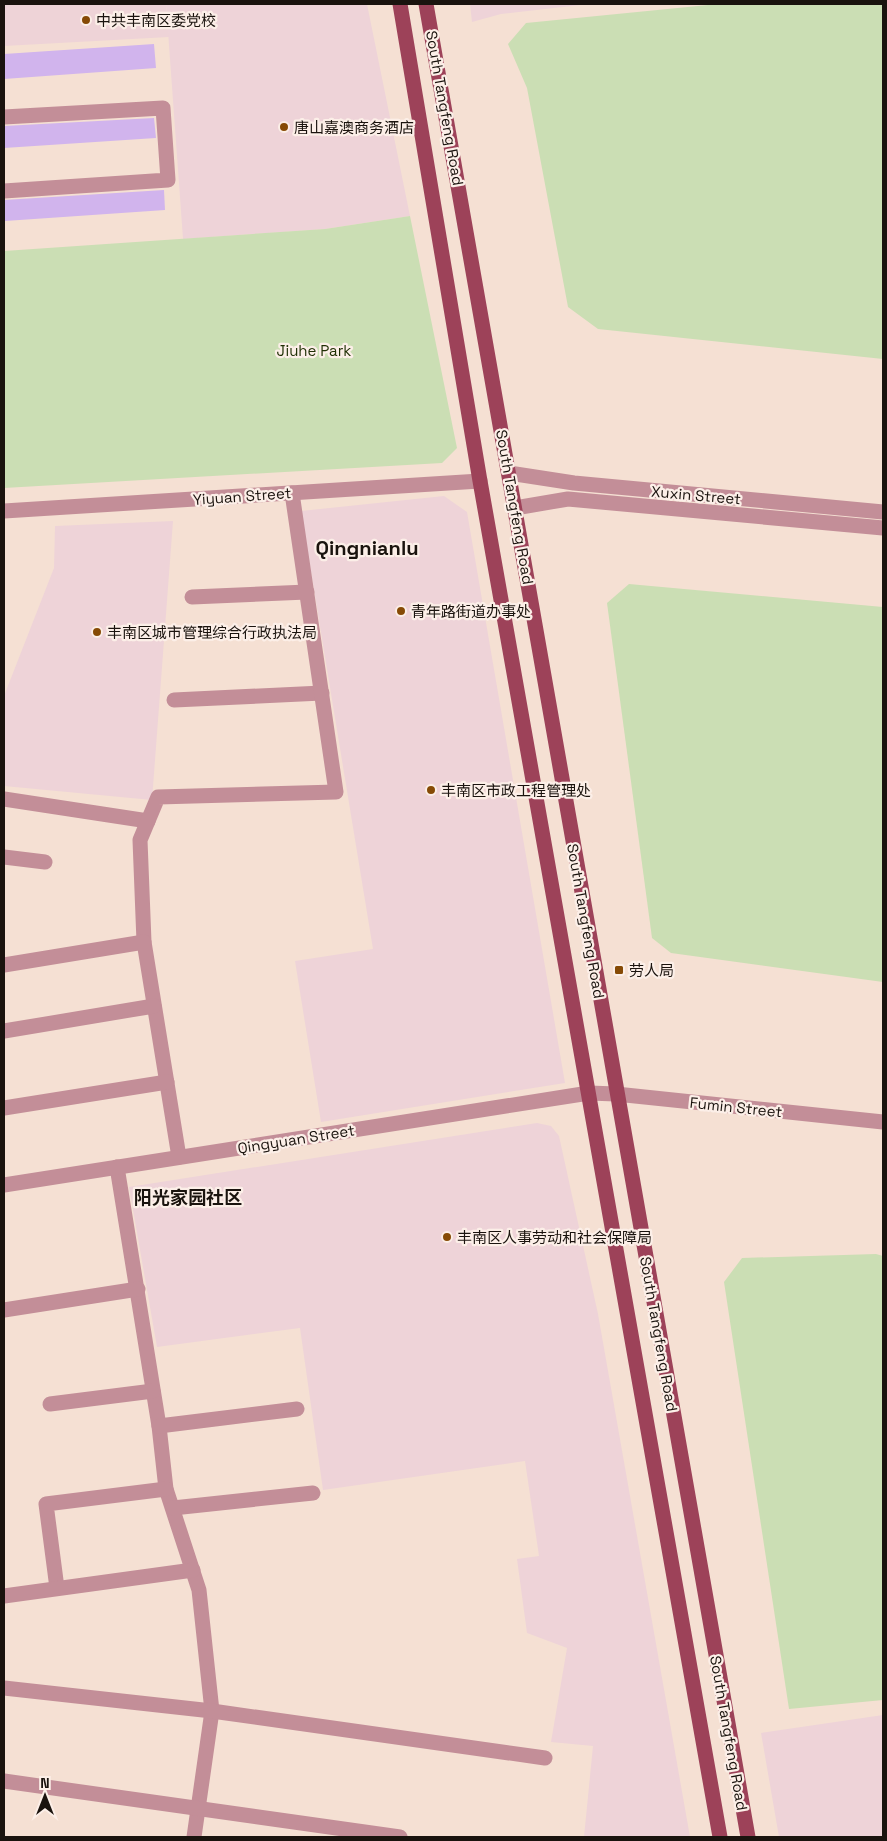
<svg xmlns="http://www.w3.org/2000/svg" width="887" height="1841" font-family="'Space Grotesk','Noto Sans SC',sans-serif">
<rect width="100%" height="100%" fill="#f5e0d3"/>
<g fill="#eed3d8">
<path d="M166 4H367L410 216 325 229 183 239Z"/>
<path d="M470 4H589L501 14 472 22Z"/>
<path d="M444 496 467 512 565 1083 321 1122 295 961 373 949 301 511Z"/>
<path d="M173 521 152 800 4 786V696L54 568 55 526Z"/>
<path d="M537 1123 551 1126 559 1136 598 1314 690 1837H584L593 1746 551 1742 567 1648 527 1633 517 1559 539 1556 525 1461 323 1490 300 1328 157 1347 129 1187Z"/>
<path d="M883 1715V1837H779L761 1733Z"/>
</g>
<path fill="#eed3d7" d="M4 4H166L169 37 4 46Z"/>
<g fill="#cbdeb4">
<path d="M718 4H883V359L598 329 568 307 527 88 508 44 526 23Z"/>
<path d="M410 216 457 448 442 463 4 488V251L325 229Z"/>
<path d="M629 584 883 607V982L671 953 652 938 607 603Z"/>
<path d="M876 1254 883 1256V1700L789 1709 724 1282 742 1258Z"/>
</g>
<g fill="#d1b4ed">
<path d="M154 44 156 68 4 79V54Z"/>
<path d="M154 118 156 138 4 148V126Z"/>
<path d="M164 190 165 210 5 221 4 200Z"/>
</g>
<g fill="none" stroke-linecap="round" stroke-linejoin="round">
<g stroke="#c38e98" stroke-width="15">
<path d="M4 117 163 108 168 180 4 191"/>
<path d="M509 473 574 483 883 512"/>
<path d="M515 508 568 499 883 528"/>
<path d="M4 511 480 481"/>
<path d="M192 597 307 592"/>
<path d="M174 700 322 693"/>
<path d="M4 799 148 821"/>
<path d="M4 857 45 862"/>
<path d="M144 942 140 840 158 797 336 792 292 493"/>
<path d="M4 965 144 942 179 1157"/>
<path d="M4 1031 154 1006"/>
<path d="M4 1108 167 1082"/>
<path d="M117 1167 159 1426 166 1489 199 1590 212 1711 194 1837"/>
<path d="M4 1185 589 1093 616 1094 883 1122"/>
<path d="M4 1310 138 1289"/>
<path d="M50 1404 153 1391"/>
<path d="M159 1426 297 1409"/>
<path d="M173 1508 313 1493"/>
<path d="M57 1588 46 1504 166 1489"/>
<path d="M4 1596 193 1570"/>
<path d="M4 1688 212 1711 545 1758"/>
<path d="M4 1781 400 1837"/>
</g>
<g stroke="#9d4259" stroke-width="15">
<path d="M400 4 480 481 720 1837"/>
<path d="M426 4C535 615 639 1226 748 1837"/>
</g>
</g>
<g fill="#864a05" stroke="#fcefe8" stroke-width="2">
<circle cx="86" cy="20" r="5"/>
<circle cx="284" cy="127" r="5"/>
<circle cx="401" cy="611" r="5"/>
<circle cx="97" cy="632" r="5"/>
<circle cx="431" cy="790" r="5"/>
<rect x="614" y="965" width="10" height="10" rx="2.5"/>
<circle cx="447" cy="1237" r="5"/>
</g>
<g text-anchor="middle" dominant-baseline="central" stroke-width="4.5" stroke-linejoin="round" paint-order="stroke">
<g font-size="15" fill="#1a130e" stroke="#fcefe8" text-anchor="start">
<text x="96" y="20">中共丰南区委党校</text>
<text x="294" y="127">唐山嘉澳商务酒店</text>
<text x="411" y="611">青年路街道办事处</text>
<text x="107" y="632">丰南区城市管理综合行政执法局</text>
<text x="441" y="790">丰南区市政工程管理处</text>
<text x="629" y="970">劳人局</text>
<text x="457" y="1237">丰南区人事劳动和社会保障局</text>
</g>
<g font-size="15" fill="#1a130e" stroke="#fcefe8">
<text transform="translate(445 108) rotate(80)">South Tangfeng Road</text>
<text transform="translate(696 495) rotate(5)">Xuxin Street</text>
<text transform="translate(242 496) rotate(-4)">Yiyuan Street</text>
<text transform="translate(515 507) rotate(80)">South Tangfeng Road</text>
<text transform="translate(586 921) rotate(80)">South Tangfeng Road</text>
<text transform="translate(736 1107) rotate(6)">Fumin Street</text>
<text transform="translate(296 1139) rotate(-9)">Qingyuan Street</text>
<text transform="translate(659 1334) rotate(80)">South Tangfeng Road</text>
<text transform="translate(729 1733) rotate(80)">South Tangfeng Road</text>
</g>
<g font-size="15" fill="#1f2f04" stroke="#fcefe8">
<text x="314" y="350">Jiuhe Park</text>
</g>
<g font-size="18" font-weight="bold" fill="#1a130e" stroke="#fcefe8">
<text x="188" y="1197">阳光家园社区</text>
</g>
<g font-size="20" font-weight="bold" fill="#1a130e" stroke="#fcefe8">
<text x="367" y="548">Qingnianlu</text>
</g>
</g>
<rect width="887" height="1841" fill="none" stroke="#1a130e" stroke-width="10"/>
<g transform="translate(45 1796)" stroke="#fcefe8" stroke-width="4" paint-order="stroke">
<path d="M0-4L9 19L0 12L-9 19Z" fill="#1a130e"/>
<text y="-8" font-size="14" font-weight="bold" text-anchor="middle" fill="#1a130e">N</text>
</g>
</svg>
